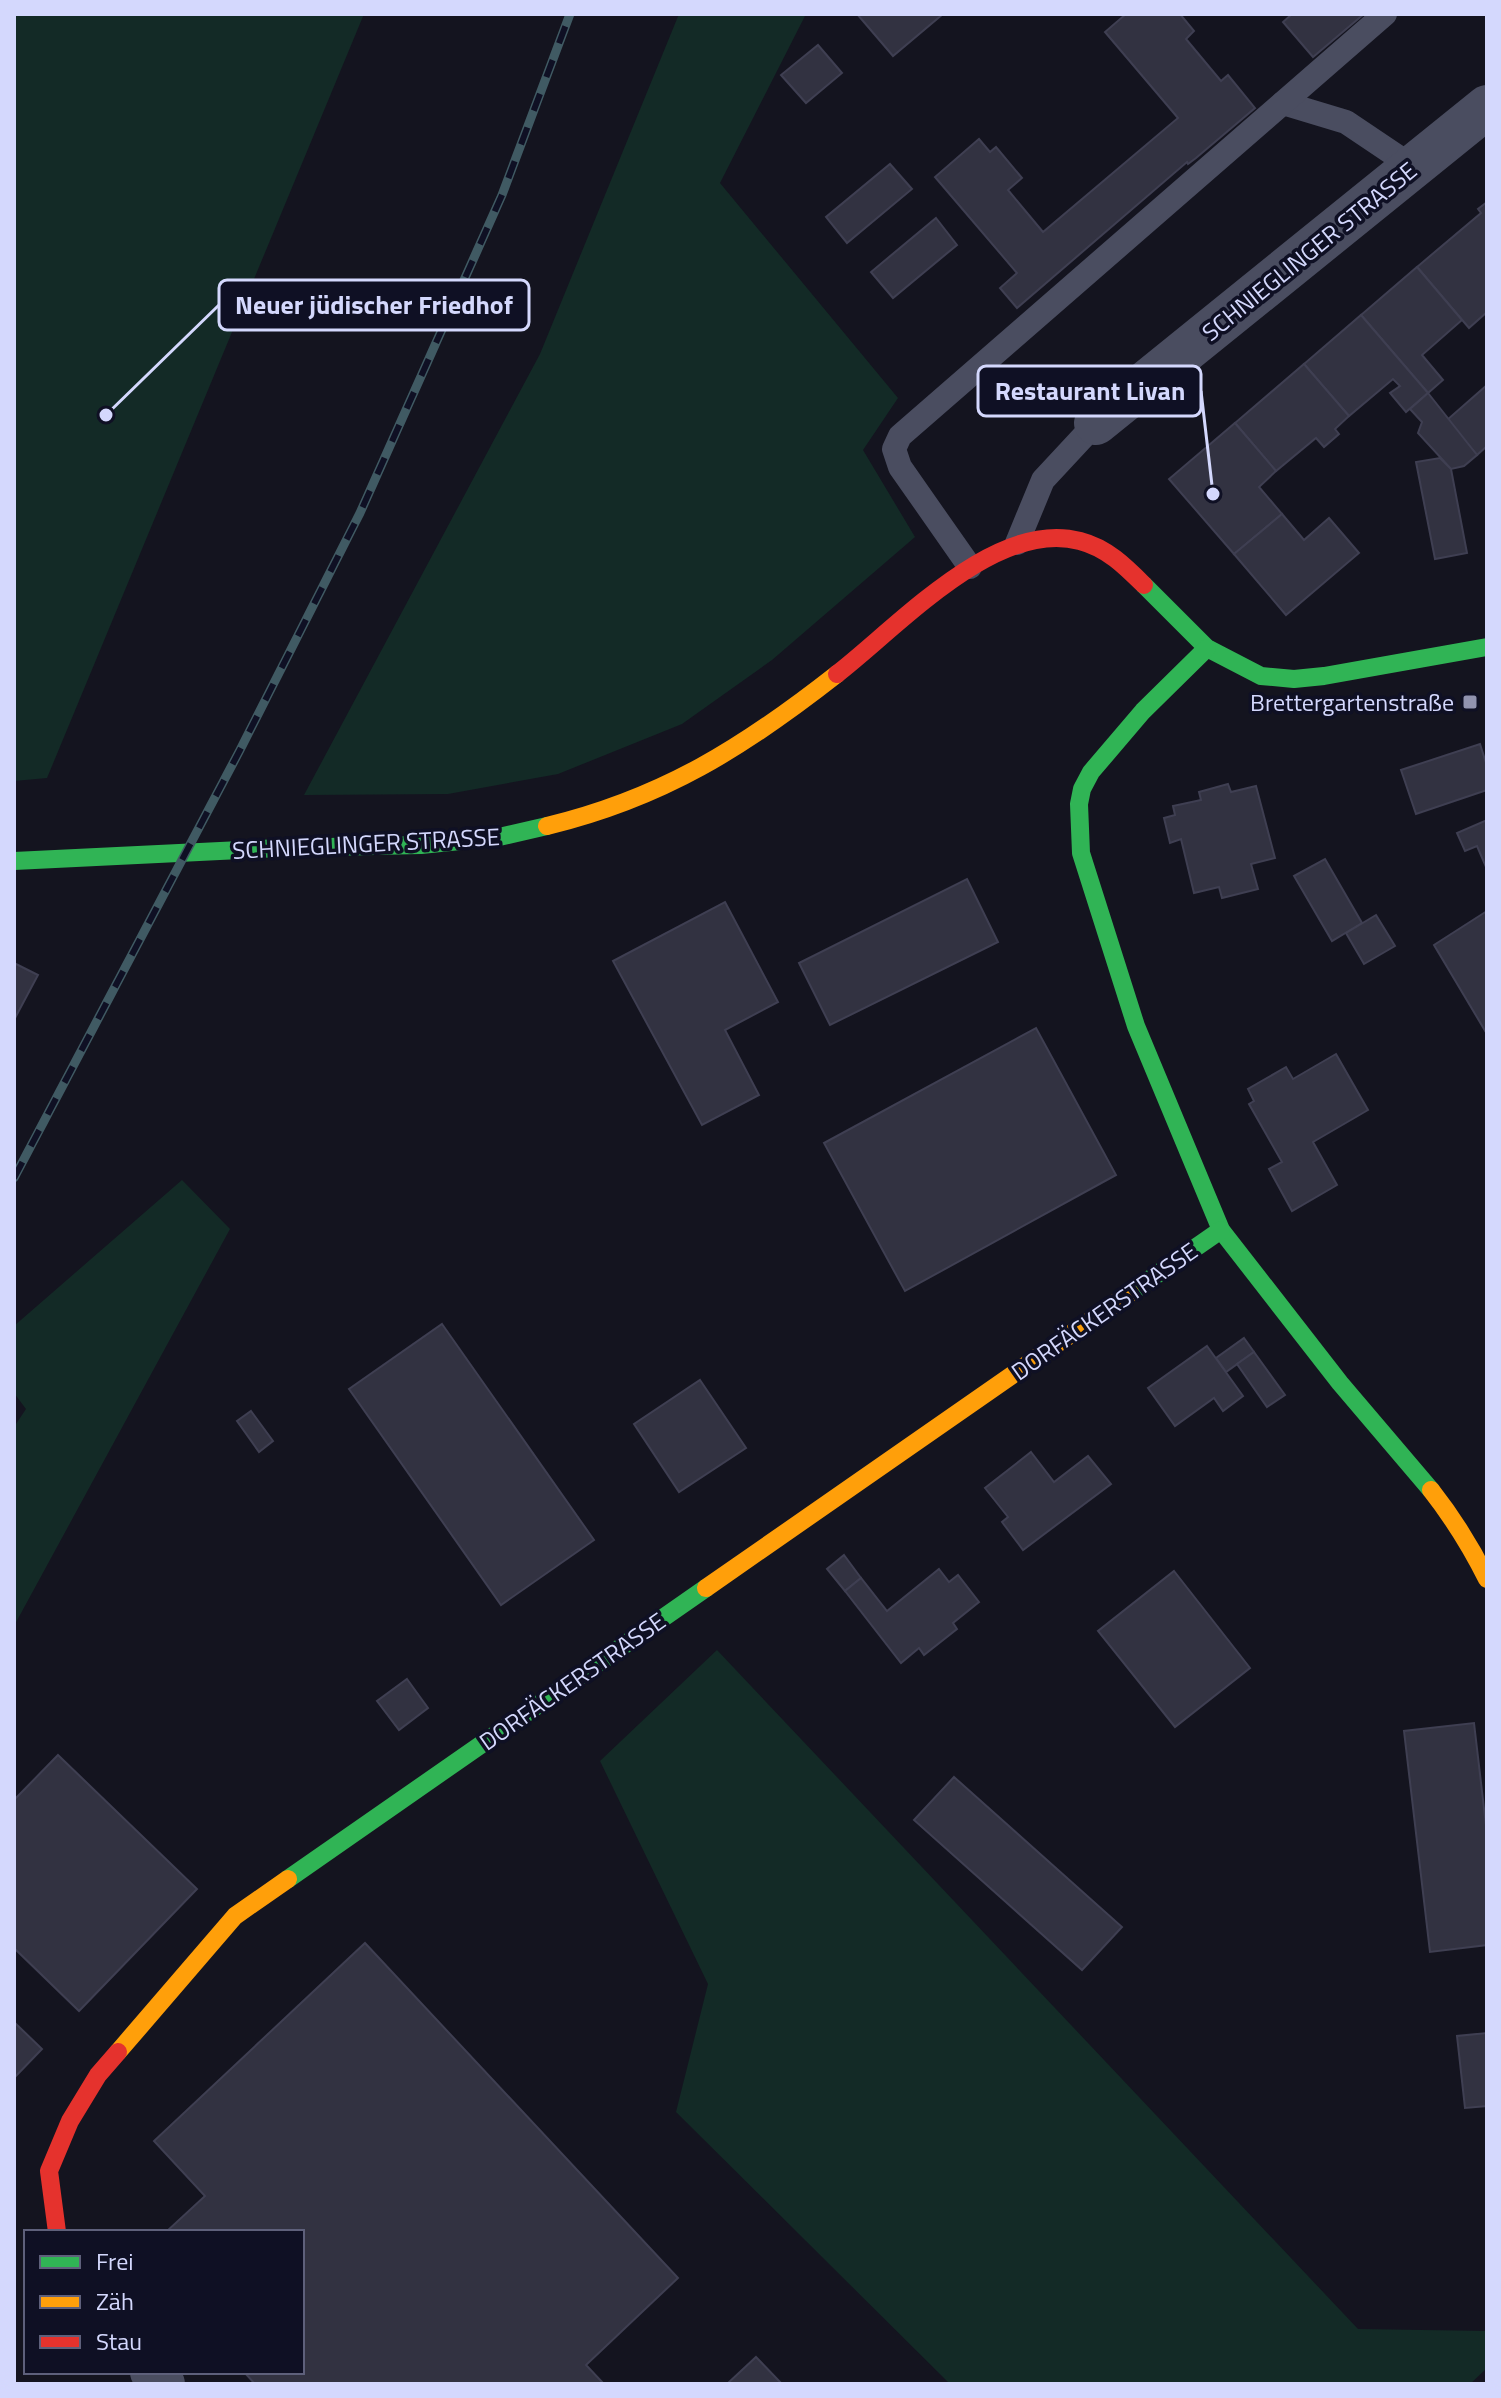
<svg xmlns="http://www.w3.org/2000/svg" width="1501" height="2398" font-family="'Titillium Web',sans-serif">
<rect width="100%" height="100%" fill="#14141f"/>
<g fill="#132a26">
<path d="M14 14H364L47 778 14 781Z"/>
<path d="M679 14H806L720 183 898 398 863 450 915 537 772 660 682 724 558 774 448 794 304 795 540 354Z"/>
<path d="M182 1180 230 1229 14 1626V1427L26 1409 14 1393V1326Z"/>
<path d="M717 1650 1358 2329 1487 2331V2368L1470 2384H950L676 2112 708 1984 600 1761Z"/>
</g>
<g fill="#323241" stroke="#3f3f52" stroke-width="2">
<path d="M857 14H943L893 56Z"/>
<path d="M1126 14H1180L1194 31 1186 39 1221 81 1228 75 1255 108 1196 158 1188 164 1187 162 1017 308 1000 288 1017 273 935 177 979 139 990 152 996 147 1022 178 1008 190 1043 232 1178 118 1105 32Z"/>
<path d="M1292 14H1364L1313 57 1283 22Z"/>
<path d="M818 45 842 73 806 103 781 75Z"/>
<path d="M890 164 912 189 847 243 826 217Z"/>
<path d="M1487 202V312L1469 328 1417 267 1481 213 1478 209Z"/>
<path d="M936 218 957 245 893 298 871 272Z"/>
<path d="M1417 267 1462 320 1422 355 1443 380 1428 393 1361 315Z"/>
<path d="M1361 315 1428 393 1406 412 1390 393 1400 386 1393 379 1349 416 1304 364Z"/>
<path d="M1304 364 1349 416 1335 429 1339 434 1324 447 1316 438 1276 471 1235 423Z"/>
<path d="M1487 385V446L1477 455 1447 420Z"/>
<path d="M1428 393 1477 455 1464 466 1451 469 1418 433 1422 422 1410 409Z"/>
<path d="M1235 423 1276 471 1259 487 1282 514 1234 554 1169 479Z"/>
<path d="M1440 458 1451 469 1467 553 1435 559 1416 462Z"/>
<path d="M1282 514 1304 540 1329 518 1359 553 1286 615 1234 554Z"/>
<path d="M1480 744 1487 766V790L1416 814 1401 770Z"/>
<path d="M1228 784 1231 792 1256 786 1275 858 1251 864 1258 889 1222 898 1219 887 1194 893 1181 839 1170 843 1164 818 1175 815 1173 806 1201 800 1199 792Z"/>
<path d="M1487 820V866L1486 867 1477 846 1465 851 1457 833Z"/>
<path d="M1325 859 1362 923 1332 941 1294 876Z"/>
<path d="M967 879 998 942 830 1025 799 963Z"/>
<path d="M725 902 778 1002 725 1030 759 1095 702 1125 613 961Z"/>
<path d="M1487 911V1034L1434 945Z"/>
<path d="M1376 915 1395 946 1364 964 1346 933Z"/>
<path d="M14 963 38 975 14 1020Z"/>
<path d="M1036 1028 1116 1175 905 1291 824 1143Z"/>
<path d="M1336 1054 1368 1110 1313 1142 1337 1185 1292 1211 1269 1169 1282 1162 1249 1104 1254 1101 1248 1089 1286 1067 1293 1079Z"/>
<path d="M442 1324 594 1540 501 1605 349 1389Z"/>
<path d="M1244 1338 1254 1352 1226 1372 1216 1358Z"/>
<path d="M1207 1346 1243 1396 1223 1411 1214 1398 1175 1426 1148 1388Z"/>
<path d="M1254 1352 1285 1395 1267 1407 1237 1364Z"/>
<path d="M700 1380 746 1448 679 1492 634 1424Z"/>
<path d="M251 1411 273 1441 259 1452 237 1421Z"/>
<path d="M1031 1452 1054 1482 1088 1456 1111 1484 1023 1550 1002 1522 1008 1517 985 1488Z"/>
<path d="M844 1555 861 1578 845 1591 827 1569Z"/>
<path d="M939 1569 949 1582 958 1575 979 1602 953 1623 957 1629 924 1655 919 1648 901 1663 845 1591 861 1578 887 1611Z"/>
<path d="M1174 1571 1250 1668 1175 1727 1098 1631Z"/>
<path d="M407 1679 428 1708 399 1730 377 1701Z"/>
<path d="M1474 1723 1487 1834V1945L1430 1952 1404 1731Z"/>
<path d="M58 1755 197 1889 79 2011 14 1948V1800Z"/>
<path d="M954 1777 1122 1927 1082 1970 914 1820Z"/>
<path d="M365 1943 678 2278 586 2365 604 2384H255L244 2372H302V2232H166L205 2196 154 2141Z"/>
<path d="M14 2022 42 2049 14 2078Z"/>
<path d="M1487 2033V2106L1465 2108 1457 2036Z"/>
<path d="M756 2357 782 2384H727Z"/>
</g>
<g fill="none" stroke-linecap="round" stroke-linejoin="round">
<g stroke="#4a4d60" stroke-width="24">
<path d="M1283 103 1346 122 1413 167"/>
<path d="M1017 543 1043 480 1096 423"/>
<path d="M970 567 900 467 894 449 900 436 1385 14"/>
</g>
<g stroke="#4a4d60" stroke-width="44">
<path d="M1096 423 1487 107"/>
<path d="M152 2372 163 2384"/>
</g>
<g stroke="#30b455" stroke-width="18">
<path d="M1144 585 1207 648 1261 676 1294 679 1324 676 1487 647"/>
<path d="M1207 648 1143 711 1091 772 1082 789 1079 804 1081 853 1136 1026 1221 1230 1340 1383 1431 1490"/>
<path d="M14 861 280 848 421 845 499 837 547 826"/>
<path d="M1130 1293 1221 1230"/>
<path d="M288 1879 706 1588"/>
</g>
<g stroke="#ff9f0a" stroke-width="18">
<path d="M547 826C663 798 744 747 837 674"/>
<path d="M1431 1490C1453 1518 1471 1547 1487 1579"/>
<path d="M706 1588 1130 1293"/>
<path d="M118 2052 235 1916 288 1879"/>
</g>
<g stroke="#e5322d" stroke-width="18">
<path d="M837 674C898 627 996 518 1080 541 1107 548 1125 566 1144 585"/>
<path d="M57 2232 49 2171 70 2121 98 2075 118 2052"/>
</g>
<g stroke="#405a63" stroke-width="9">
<path id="rail" d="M14 1178 240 750 360 513 502 195 570 14"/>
</g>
<use href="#rail" stroke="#0f1024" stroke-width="6" stroke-dasharray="18" stroke-linecap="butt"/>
</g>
<rect fill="#9193af" stroke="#0f1024" stroke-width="3" x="1462" y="694" width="16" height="16" rx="4"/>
<g text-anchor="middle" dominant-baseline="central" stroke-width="7" stroke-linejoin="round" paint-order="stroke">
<g font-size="24" fill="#d4d8fd" stroke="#0f1024">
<text transform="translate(1309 251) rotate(-39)">SCHNIEGLINGER STRASSE</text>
<text transform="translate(366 843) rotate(-3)">SCHNIEGLINGER STRASSE</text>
<text transform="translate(1104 1311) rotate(-35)">DORFÄCKERSTRASSE</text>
<text transform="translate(572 1681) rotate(-35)">DORFÄCKERSTRASSE</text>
</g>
<g font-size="24" fill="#d4d8fd" stroke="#0f1024" text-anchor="end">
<text x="1454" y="702">Brettergartenstraße</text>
</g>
</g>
<path fill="none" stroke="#d4d8fd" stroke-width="3" d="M106 415L219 305M1213 494L1201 391"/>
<g fill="#d4d8fd" stroke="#0f1024" stroke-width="3">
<circle cx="106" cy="415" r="8"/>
<circle cx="1213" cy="494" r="8"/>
</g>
<g fill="#0f1024" stroke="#d4d8fd" stroke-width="3">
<rect x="219" y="280" width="310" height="50" rx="8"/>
<rect x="978" y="366" width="223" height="50" rx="8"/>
</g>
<g font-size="26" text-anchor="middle" font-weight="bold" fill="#d4d8fd">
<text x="374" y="314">Neuer jüdischer Friedhof</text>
<text x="1090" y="400">Restaurant Livan</text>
</g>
<rect width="1501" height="2398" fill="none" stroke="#d4d8fd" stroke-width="32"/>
<rect x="24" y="2230" width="280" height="144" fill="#0f1024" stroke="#5e607b" stroke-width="2"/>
<rect x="40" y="2256" width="40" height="12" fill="#30b455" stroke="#5e607b" stroke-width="2"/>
<text x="96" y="2270" font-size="24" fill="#d4d8fd">Frei</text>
<rect x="40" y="2296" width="40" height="12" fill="#ff9f0a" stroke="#5e607b" stroke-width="2"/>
<text x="96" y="2310" font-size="24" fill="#d4d8fd">Zäh</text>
<rect x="40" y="2336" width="40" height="12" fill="#e5322d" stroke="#5e607b" stroke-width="2"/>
<text x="96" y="2350" font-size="24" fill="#d4d8fd">Stau</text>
</svg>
